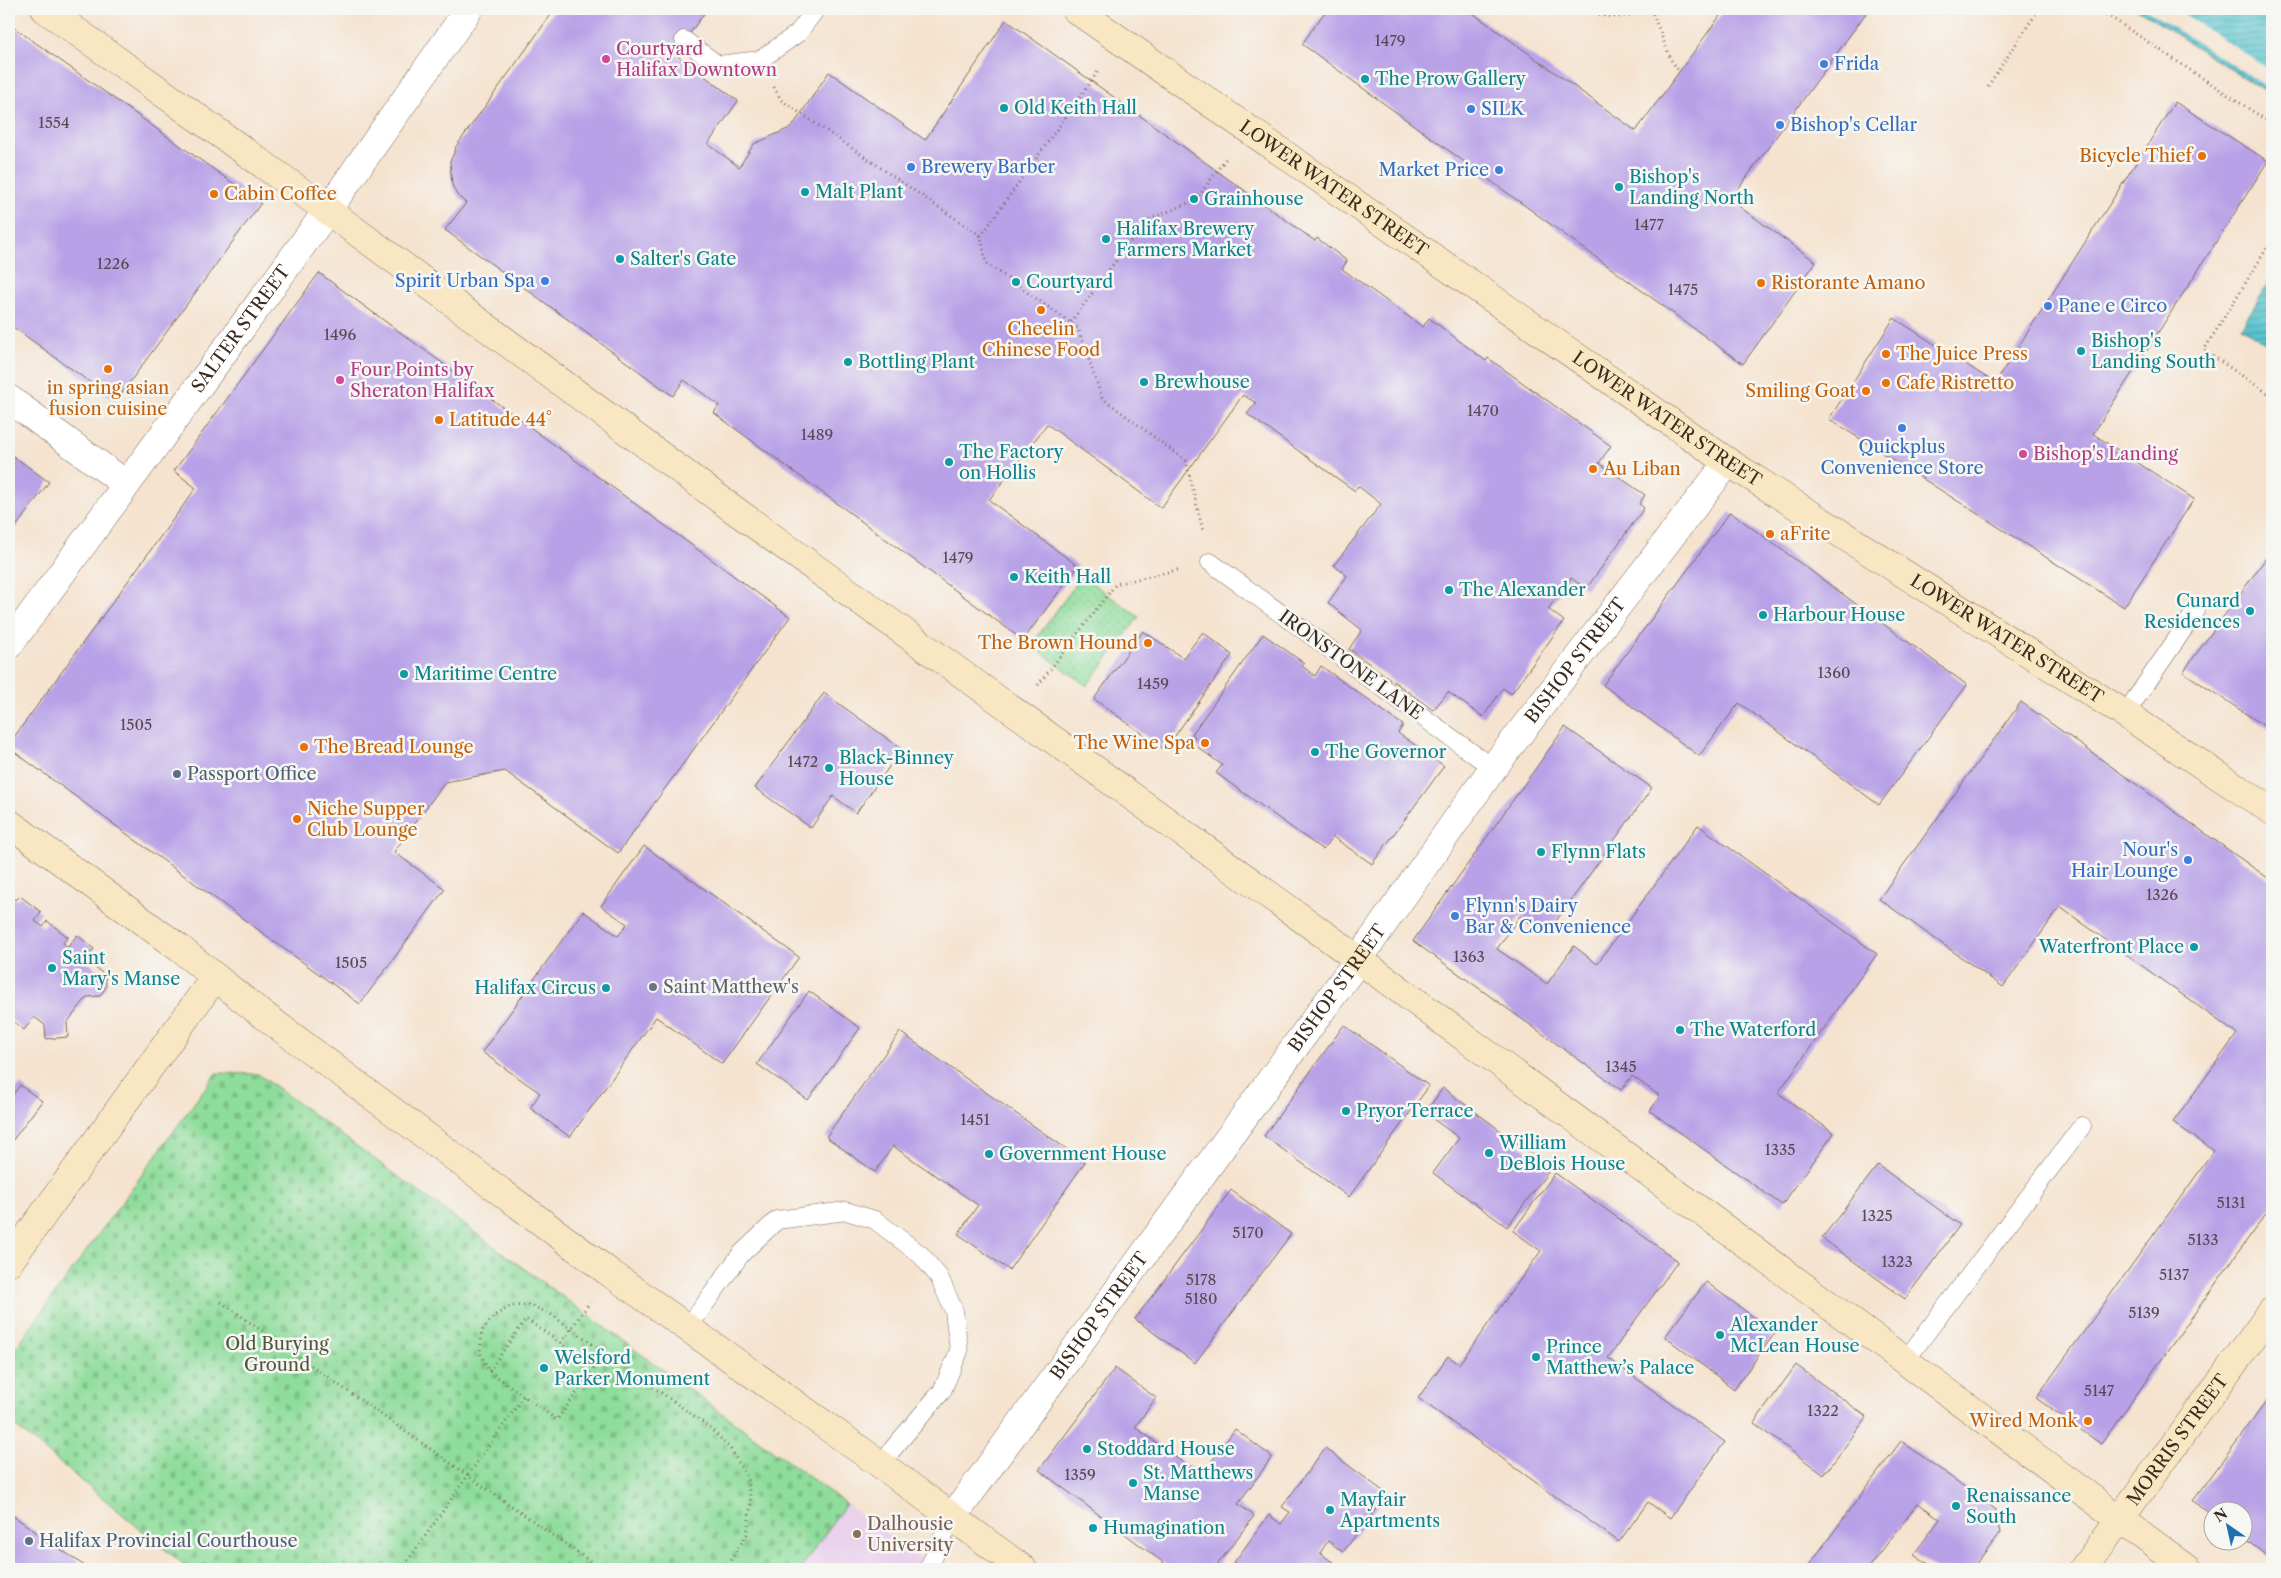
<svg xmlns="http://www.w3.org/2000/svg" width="2281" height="1578" font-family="'Libre Caslon Text',serif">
<defs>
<pattern id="cemetery-stones" width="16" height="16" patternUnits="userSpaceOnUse" patternTransform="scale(1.25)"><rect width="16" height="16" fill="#8fdd9c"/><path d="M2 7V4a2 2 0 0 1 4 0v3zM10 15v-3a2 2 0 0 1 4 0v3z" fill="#7cbe86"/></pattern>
<pattern id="park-dots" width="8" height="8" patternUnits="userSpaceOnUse" patternTransform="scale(1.25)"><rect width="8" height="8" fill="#8fdd9c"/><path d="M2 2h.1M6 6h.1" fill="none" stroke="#7cbe86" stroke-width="1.8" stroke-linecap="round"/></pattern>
<pattern id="water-rules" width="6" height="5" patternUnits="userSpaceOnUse" patternTransform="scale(1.25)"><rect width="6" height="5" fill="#57c4cf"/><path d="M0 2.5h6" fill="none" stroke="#499fa7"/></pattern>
</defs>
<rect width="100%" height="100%" fill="#f6f6f2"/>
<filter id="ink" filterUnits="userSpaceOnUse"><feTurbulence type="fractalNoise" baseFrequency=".02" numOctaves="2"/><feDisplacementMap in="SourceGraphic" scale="10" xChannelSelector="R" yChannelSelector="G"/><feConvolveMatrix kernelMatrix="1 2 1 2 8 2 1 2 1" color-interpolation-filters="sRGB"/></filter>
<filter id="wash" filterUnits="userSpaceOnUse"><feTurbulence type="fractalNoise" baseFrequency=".0096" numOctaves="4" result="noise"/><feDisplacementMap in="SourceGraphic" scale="20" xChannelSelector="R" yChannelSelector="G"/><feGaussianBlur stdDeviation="1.12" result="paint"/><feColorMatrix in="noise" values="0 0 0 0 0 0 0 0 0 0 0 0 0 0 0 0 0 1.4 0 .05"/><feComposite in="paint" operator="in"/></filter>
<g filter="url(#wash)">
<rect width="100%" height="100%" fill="#f5e3cf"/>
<path fill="#ead1ec" d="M846 1504 937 1569H800Z"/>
<path fill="url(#cemetery-stones)" stroke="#65845d" d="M216 1073 258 1074 846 1504 800 1569H189L9 1421V1357Z"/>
<path fill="url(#park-dots)" stroke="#65845d" d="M1082 576 1139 617 1087 686 1031 645Z"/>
<g fill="url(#water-rules)" stroke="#497776">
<path d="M2137 9H2272V96Z"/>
<path d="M2272 278V347L2241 327Z"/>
</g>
<path fill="#f5e3cf" d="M2145 9H2176L2272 71V90Z"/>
<g id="blocks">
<g fill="#b8a1e7">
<path d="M555 9H712L705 12 675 54 738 101 708 144 739 167 754 144 792 127 829 72 925 140 1006 20 1315 241 1317 238 1347 261 1342 269 1423 327 1429 318 1486 361 1488 358 1611 446 1599 463 1645 495 1639 504 1644 508 1586 589 1571 578 1548 609 1564 621 1511 694 1503 688 1483 717 1448 692 1433 710 1349 649 1362 630 1328 603 1347 576 1334 565 1381 504 1358 486 1355 491 1247 414 1256 403 1243 395 1161 508 1047 424 989 500 1078 566 1023 640 714 413 719 405 684 380 673 396 445 230 466 203 457 195 452 185 450 161 456 149 455 148Z"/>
<path d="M1327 9H1467L1636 131 1725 9H1869L1730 200 1816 262 1743 364 1302 44Z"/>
<path d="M9 24 261 203 116 401 9 324Z"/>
<path d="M2175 102 2268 161 2093 434 2194 499 2124 607 1829 419 1894 318 1995 383Z"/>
<path d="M319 273 790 617 618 853 505 771 445 782 394 852 445 889 360 1004 9 748V744L196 488 174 471Z"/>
<path d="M9 453 49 482 9 536Z"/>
<path d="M1730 512 1967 685 1879 805 1739 703 1699 756 1603 685Z"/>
<path d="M2272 550V731L2183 672Z"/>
<path d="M1143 631 1183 658 1203 632 1232 655 1165 750 1094 699Z"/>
<path d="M1263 634 1304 663 1302 666 1315 676 1321 666 1396 720 1403 725 1398 733 1444 766 1372 864 1333 837 1323 850 1216 773 1222 765 1191 742 1195 737 1192 734Z"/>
<path d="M824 693 902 749 856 813 833 796 811 828 755 788Z"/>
<path d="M2021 702 2272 881V1205L2101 1444 2036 1398 2214 1151 2173 1122 2237 1034 2060 907 2003 987 1879 899Z"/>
<path d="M1565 727 1652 788 1546 935 1520 916 1497 949 1547 984 1574 946 1597 964 1698 825 1877 954 1778 1093 1834 1133 1782 1205 1650 1111 1660 1096 1632 1076 1621 1090 1413 941Z"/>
<path d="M644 846 799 957 722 1064 656 1017 570 1137 530 1108 540 1093 482 1052 583 911 618 936 627 924 601 906Z"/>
<path d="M9 895 16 900 20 896 41 912 35 921 43 927 47 921 68 937 63 943 68 947 77 935 94 949 85 960 105 975 106 987 100 996 87 997 67 1023 68 1037 46 1039 45 1025 34 1017 24 1030 9 1018Z"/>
<path d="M809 991 860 1028 808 1100 757 1064Z"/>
<path d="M1344 1025 1429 1086 1349 1197 1264 1136Z"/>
<path d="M900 1032 1085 1162 1009 1270 958 1234 978 1205 893 1146 875 1172 826 1137Z"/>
<path d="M20 1085 42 1101 9 1145V1100Z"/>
<path d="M1443 1088 1551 1168 1507 1227 1433 1173 1459 1138 1425 1113Z"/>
<path d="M1878 1165 1960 1225 1905 1299 1822 1238Z"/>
<path d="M1555 1173 1678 1261 1608 1358 1725 1442 1670 1518 1648 1502 1619 1542 1418 1398 1448 1356 1459 1364 1541 1251 1513 1231Z"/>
<path d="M1231 1190 1291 1234 1195 1363 1135 1319Z"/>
<path d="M1706 1282 1775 1333 1734 1389 1665 1337Z"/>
<path d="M1796 1365 1867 1417 1824 1475 1754 1423Z"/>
<path d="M1115 1368 1156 1398 1135 1427 1201 1476 1235 1429 1272 1457 1238 1504 1254 1516 1214 1569H1172L1039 1470Z"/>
<path d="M2272 1394V1560L2244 1538V1510H2214V1516L2193 1501Z"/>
<path d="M1901 1441 1995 1509 2000 1533 1973 1569H1936L1914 1554 1940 1519 1918 1503 1868 1569H1806Z"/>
<path d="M1325 1448 1387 1494 1343 1552 1328 1541 1320 1553 1341 1568 1340 1569H1229L1269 1515 1281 1524 1290 1512 1282 1507Z"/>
<path d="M9 1513 89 1569H9Z"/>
</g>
</g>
</g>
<g filter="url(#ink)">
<use href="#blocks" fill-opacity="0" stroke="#7c6b5c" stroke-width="1"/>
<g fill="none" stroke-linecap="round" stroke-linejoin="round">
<g stroke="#7c6b5c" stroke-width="19">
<g id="lane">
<path d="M684 40 718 65 760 60 798 33 816 9"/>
<path d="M1210 562 1493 768"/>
<path d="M2125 714 2196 611"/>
<path d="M687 1329 741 1254 777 1220 846 1211 875 1220 921 1255 939 1277 954 1311 959 1351 942 1391 880 1464"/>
<path d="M1905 1361 2082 1126"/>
<path d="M928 1569 952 1518"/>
</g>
</g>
<g stroke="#7c6b5c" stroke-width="29">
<g id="street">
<path d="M9 399 126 484"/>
<path id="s1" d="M9 645 322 218 469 9"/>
<path id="s2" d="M952 1518 1353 967 1493 768 1728 462"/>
</g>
</g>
<g stroke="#7c6b5c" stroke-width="29">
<g id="secondary">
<path d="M45 9 327 210 740 514 1358 959 2188 1569"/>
<path id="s3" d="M1075 9 1728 462 2125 714 2272 811"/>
<path d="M9 823 179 948 254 1008 610 1273 880 1464 1023 1569"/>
<path d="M9 1262 215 977"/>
<path id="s4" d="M2083 1569 2272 1311"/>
</g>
</g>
<g stroke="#7c6b5c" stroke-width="3" stroke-dasharray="1 4" stroke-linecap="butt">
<path d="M1585 9C1607 19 1623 20 1646 9"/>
<path d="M1651 9 1671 60 1679 71"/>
<path d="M2098 9 2272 124"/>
<path d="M1988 86 2039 9"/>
<path d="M774 87 781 100 981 236 986 263 1078 328 1102 398 1186 461 1203 531"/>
<path d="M981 236 1099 70"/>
<path d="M2272 240 2204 350 2272 396"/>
<path d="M1071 322 1145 221 1196 200 1227 157"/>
<path d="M1038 685 1116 584 1181 569"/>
<path d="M221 1302 601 1569"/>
<path d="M561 1343 590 1302"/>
<path d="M595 1367 617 1362"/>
<path d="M489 1371 526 1319 595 1367 557 1420 489 1371 480 1353 482 1331 494 1316 511 1306 529 1305 549 1313 708 1426 730 1448 747 1477 751 1503 747 1534 725 1569"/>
<path d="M402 1569 524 1396"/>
</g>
<use href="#lane" stroke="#fff" stroke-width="18"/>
<use href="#street" stroke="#fff" stroke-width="28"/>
<use href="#secondary" stroke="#f9e7c3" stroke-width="28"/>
</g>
</g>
<g fill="#d1479c" stroke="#f6f6f2" stroke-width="2">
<circle cx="606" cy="59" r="5"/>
<circle cx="340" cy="380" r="5"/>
<circle cx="2023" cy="454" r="5"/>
</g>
<g fill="#3f7fe0" stroke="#f6f6f2" stroke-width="2">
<circle cx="1824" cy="64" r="5"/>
<circle cx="1471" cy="109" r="5"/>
<circle cx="1780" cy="125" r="5"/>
<circle cx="911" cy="167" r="5"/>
<circle cx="1499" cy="170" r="5"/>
<circle cx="545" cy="281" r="5"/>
<circle cx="2048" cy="306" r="5"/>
<circle cx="1902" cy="428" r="5"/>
<circle cx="2188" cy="860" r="5"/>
<circle cx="1455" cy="916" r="5"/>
</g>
<g fill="#0f9aa8" stroke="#f6f6f2" stroke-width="2">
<circle cx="1365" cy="79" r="5"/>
<circle cx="1004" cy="108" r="5"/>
<circle cx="1619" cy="187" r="5"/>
<circle cx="805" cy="192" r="5"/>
<circle cx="1194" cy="199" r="5"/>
<circle cx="1106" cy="239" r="5"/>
<circle cx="620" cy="259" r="5"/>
<circle cx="1016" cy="282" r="5"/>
<circle cx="2081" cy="351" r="5"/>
<circle cx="848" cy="362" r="5"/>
<circle cx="1144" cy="382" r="5"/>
<circle cx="949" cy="462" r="5"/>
<circle cx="1014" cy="577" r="5"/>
<circle cx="1449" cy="590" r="5"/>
<circle cx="2250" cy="611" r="5"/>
<circle cx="1763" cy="615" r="5"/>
<circle cx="404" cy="674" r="5"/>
<circle cx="1315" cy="752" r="5"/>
<circle cx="829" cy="768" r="5"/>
<circle cx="1541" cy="852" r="5"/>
<circle cx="2194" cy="947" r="5"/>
<circle cx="52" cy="968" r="5"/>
<circle cx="606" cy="988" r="5"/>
<circle cx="1680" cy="1030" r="5"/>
<circle cx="1346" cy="1111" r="5"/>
<circle cx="1489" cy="1153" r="5"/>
<circle cx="989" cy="1154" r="5"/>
<circle cx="1720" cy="1335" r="5"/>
<circle cx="1536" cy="1357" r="5"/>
<circle cx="544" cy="1368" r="5"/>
<circle cx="1087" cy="1449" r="5"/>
<circle cx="1133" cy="1483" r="5"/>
<circle cx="1956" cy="1506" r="5"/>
<circle cx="1330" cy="1510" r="5"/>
<circle cx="1093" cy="1528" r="5"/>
</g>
<g fill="#e8710a" stroke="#f6f6f2" stroke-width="2">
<circle cx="2202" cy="156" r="5"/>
<circle cx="214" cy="194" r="5"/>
<circle cx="1761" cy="283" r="5"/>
<circle cx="1041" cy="310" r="5"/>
<circle cx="1886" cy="354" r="5"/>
<circle cx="108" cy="369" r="5"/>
<circle cx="1886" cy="383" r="5"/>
<circle cx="1866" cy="391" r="5"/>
<circle cx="439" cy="420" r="5"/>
<circle cx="1593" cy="469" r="5"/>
<circle cx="1770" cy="534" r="5"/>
<circle cx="1148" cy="643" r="5"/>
<circle cx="1205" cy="743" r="5"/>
<circle cx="304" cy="747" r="5"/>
<circle cx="297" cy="819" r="5"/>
<circle cx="2088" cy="1421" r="5"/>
</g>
<g fill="#5c6f8a" stroke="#f6f6f2" stroke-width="2">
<circle cx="177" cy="774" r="5"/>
<circle cx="29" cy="1541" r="5"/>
</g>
<circle fill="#6b7280" stroke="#f6f6f2" stroke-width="2" cx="653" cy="987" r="5"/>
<circle fill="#8d6e63" stroke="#f6f6f2" stroke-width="2" cx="857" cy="1534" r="5"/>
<g text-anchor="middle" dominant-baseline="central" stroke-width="5" stroke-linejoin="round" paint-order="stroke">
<g font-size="15" fill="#5a4850">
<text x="1390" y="40">1479</text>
<text x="54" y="122">1554</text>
<text x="1649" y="224">1477</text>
<text x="113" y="263">1226</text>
<text x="1683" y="289">1475</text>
<text x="340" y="334">1496</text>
<text x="1483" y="410">1470</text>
<text x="817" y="434">1489</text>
<text x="958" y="557">1479</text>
<text x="1834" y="672">1360</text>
<text x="1153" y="683">1459</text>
<text x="136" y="724">1505</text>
<text x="803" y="761">1472</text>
<text x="2162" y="894">1326</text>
<text x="1469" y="956">1363</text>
<text x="351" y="962">1505</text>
<text x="1621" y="1066">1345</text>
<text x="975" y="1119">1451</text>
<text x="1780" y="1149">1335</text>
<text x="2231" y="1202">5131</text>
<text x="1877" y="1215">1325</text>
<text x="1248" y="1232">5170</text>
<text x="2203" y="1239">5133</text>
<text x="1897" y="1261">1323</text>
<text x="2174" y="1274">5137</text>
<text x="1201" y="1279">5178</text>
<text x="1201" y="1298">5180</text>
<text x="2144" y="1312">5139</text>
<text x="2099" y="1390">5147</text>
<text x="1823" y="1410">1322</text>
<text x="1080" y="1474">1359</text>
</g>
<g font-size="18" fill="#b23c85" stroke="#f6f6f2" text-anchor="start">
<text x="616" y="49">Courtyard<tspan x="616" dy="21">Halifax Downtown</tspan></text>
<text x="350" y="370">Four Points by<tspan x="350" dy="21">Sheraton Halifax</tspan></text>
<text x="2033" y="454">Bishop's Landing</text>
</g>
<g font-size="18" fill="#366cbe" stroke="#f6f6f2" text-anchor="start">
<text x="1834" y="64">Frida</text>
<text x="1481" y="109">SILK</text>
<text x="1790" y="125">Bishop's Cellar</text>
<text x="921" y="167">Brewery Barber</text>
<text x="1489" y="170" text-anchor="end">Market Price</text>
<text x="535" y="281" text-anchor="end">Spirit Urban Spa</text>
<text x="2058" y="306">Pane e Circo</text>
<text x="1902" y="447" text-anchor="middle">Quickplus<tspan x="1902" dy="21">Convenience Store</tspan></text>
<text x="2178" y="850" text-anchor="end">Nour's<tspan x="2178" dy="21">Hair Lounge</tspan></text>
<text x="1465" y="906">Flynn's Dairy<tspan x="1465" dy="21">Bar &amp; Convenience</tspan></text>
</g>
<g font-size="18" fill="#0d838f" stroke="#f6f6f2" text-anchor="start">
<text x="1375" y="79">The Prow Gallery</text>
<text x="1014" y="108">Old Keith Hall</text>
<text x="1629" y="177">Bishop's<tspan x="1629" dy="21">Landing North</tspan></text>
<text x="815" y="192">Malt Plant</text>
<text x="1204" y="199">Grainhouse</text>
<text x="1116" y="229">Halifax Brewery<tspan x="1116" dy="21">Farmers Market</tspan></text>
<text x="630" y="259">Salter's Gate</text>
<text x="1026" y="282">Courtyard</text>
<text x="2091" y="341">Bishop's<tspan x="2091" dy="21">Landing South</tspan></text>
<text x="858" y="362">Bottling Plant</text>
<text x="1154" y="382">Brewhouse</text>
<text x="959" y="452">The Factory<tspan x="959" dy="21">on Hollis</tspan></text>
<text x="1024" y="577">Keith Hall</text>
<text x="1459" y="590">The Alexander</text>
<text x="2240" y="601" text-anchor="end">Cunard<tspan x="2240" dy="21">Residences</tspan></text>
<text x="1773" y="615">Harbour House</text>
<text x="414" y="674">Maritime Centre</text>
<text x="1325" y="752">The Governor</text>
<text x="839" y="758">Black-Binney<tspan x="839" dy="21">House</tspan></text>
<text x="1551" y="852">Flynn Flats</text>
<text x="2184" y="947" text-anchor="end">Waterfront Place</text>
<text x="62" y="958">Saint<tspan x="62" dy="21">Mary's Manse</tspan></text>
<text x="596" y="988" text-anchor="end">Halifax Circus</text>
<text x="1690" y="1030">The Waterford</text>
<text x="1356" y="1111">Pryor Terrace</text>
<text x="1499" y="1143">William<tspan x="1499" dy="21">DeBlois House</tspan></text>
<text x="999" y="1154">Government House</text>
<text x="1730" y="1325">Alexander<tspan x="1730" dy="21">McLean House</tspan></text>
<text x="1546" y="1347">Prince<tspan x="1546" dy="21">Matthew’s Palace</tspan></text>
<text x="554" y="1358">Welsford<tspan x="554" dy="21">Parker Monument</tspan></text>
<text x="1097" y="1449">Stoddard House</text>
<text x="1143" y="1473">St. Matthews<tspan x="1143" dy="21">Manse</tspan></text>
<text x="1966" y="1496">Renaissance<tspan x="1966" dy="21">South</tspan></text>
<text x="1340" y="1500">Mayfair<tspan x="1340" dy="21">Apartments</tspan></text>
<text x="1103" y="1528">Humagination</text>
</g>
<g font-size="18" fill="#c56008" stroke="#f6f6f2" text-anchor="start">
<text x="2192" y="156" text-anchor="end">Bicycle Thief</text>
<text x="224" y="194">Cabin Coffee</text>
<text x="1771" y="283">Ristorante Amano</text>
<text x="1041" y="329" text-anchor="middle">Cheelin<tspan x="1041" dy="21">Chinese Food</tspan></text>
<text x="1896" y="354">The Juice Press</text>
<text x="1896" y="383">Cafe Ristretto</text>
<text x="108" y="388" text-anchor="middle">in spring asian<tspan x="108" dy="21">fusion cuisine</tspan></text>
<text x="1856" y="391" text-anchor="end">Smiling Goat</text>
<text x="449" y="420">Latitude 44°</text>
<text x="1603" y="469">Au Liban</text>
<text x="1780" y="534">aFrite</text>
<text x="1138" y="643" text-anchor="end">The Brown Hound</text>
<text x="1195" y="743" text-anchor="end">The Wine Spa</text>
<text x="314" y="747">The Bread Lounge</text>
<text x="307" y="809">Niche Supper<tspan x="307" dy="21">Club Lounge</tspan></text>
<text x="2078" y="1421" text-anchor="end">Wired Monk</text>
</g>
<g font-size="18" fill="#3b2a1e" stroke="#f6f6f2">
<text stroke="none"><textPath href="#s3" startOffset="315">LOWER WATER STREET</textPath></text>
<text stroke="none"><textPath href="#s1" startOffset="392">SALTER STREET</textPath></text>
<text stroke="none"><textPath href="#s3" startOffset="720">LOWER WATER STREET</textPath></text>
<text stroke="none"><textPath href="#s3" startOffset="1125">LOWER WATER STREET</textPath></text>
<text stroke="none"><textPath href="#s2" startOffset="1060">BISHOP STREET</textPath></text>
<text transform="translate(1351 665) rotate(36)">IRONSTONE LANE</text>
<text stroke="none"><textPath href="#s2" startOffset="655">BISHOP STREET</textPath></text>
<text stroke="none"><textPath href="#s2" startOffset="250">BISHOP STREET</textPath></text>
<text stroke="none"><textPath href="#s4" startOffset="160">MORRIS STREET</textPath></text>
</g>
<g font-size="18" fill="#4e5e75" stroke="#f6f6f2" text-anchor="start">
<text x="187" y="774">Passport Office</text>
<text x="39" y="1541">Halifax Provincial Courthouse</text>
</g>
<g font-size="18" fill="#5b616d" stroke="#f6f6f2" text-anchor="start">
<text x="663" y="987">Saint Matthew's</text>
</g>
<g font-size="18" fill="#50573e" stroke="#f6f6f2">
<text x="277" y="1344">Old Burying<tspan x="277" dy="21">Ground</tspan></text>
</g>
<g font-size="18" fill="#785e54" stroke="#f6f6f2" text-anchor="start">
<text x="867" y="1524">Dalhousie<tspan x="867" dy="21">University</tspan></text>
</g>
</g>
<rect width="2281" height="1578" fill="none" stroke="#f6f6f2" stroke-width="30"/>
<g transform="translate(2228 1526) rotate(326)"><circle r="24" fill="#f6f6f2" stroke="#aba49d"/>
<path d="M0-4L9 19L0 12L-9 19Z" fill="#1f6fb2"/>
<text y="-8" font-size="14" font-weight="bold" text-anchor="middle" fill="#3b2a1e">N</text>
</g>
</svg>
